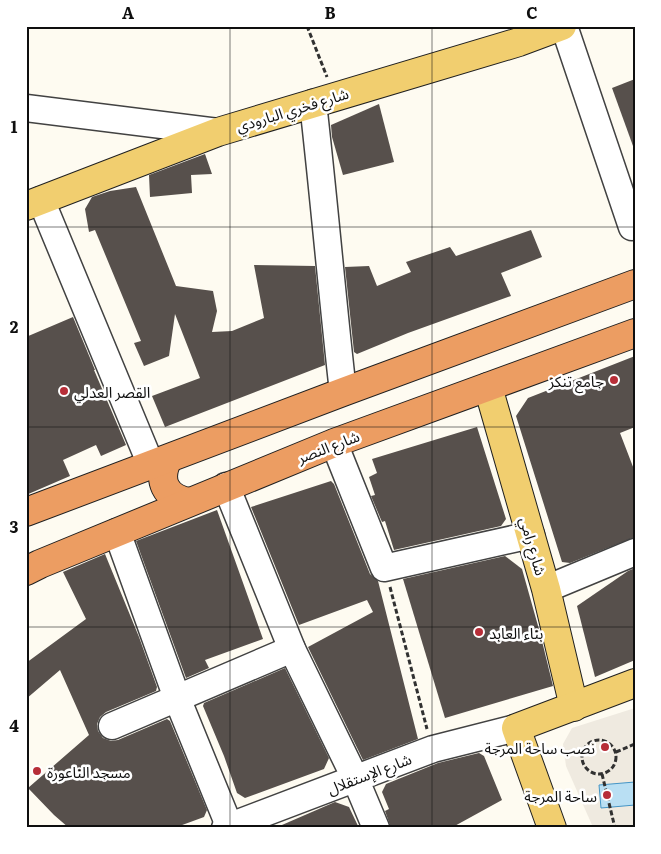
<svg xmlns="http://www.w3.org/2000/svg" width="661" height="854" font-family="Literata,'Noto Sans Arabic',serif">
<rect width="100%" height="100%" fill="#fefbf1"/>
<path fill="#efeae0" d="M635 708V825L621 828H595L592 825 566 766 563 744 572 728Z"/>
<path fill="#b9dff3" stroke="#4495c6" d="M635 782V805L601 808 599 785Z"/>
<g fill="#57504c">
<path d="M635 79V145L633 146 612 88Z"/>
<path d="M379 104 394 162 343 175 332 137 331 125Z"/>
<path d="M205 154 212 174 191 175 192 193 150 197 149 175Z"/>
<path d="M136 187 176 286 213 291 217 311 212 332 232 331 264 318 254 265 315 266 325 365 165 427 152 396 200 378 175 314 169 356 144 366 134 343 141 341 95 230 89 232 85 209 92 197 110 191Z"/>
<path d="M531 230 542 257 501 273 511 296 408 333 357 354 354 352 345 267 369 266 377 286 411 272 406 262 450 247 456 256Z"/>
<path d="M73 317 95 370H94L126 445 101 456 96 445 63 460 70 476 26 495V337Z"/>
<path d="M635 356V427L620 433 635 472V537L570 563 562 562 516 416 528 398Z"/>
<path d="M477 427 506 519 501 526 394 550 385 521 382 522 371 496 375 495 369 477 377 473 372 459Z"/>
<path d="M331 481 334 484 370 574 378 581 418 739 363 760 308 647 373 612 367 600 299 625 251 507Z"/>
<path d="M217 510 263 639 205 660 209 668 186 678 136 541Z"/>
<path d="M105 554 139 637 157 687 156 691 106 712 100 717 97 724 98 731 103 738 111 741 118 740 167 719 170 721 207 810 204 817 174 828H69L54 815 28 788 89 735 60 670 26 699V663L86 619 63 572Z"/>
<path d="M505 556 522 569 540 633 553 686 445 718 403 579Z"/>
<path d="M635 568V660L595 677 577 606 628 571Z"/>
<path d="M285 668 329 758 324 769 245 798 237 793 224 756 203 706 204 703Z"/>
<path d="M479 753 484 756 502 800 451 828H391L385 811 389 809 382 792 386 784 438 763Z"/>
<path d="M335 802 349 807 359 828H275Z"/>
</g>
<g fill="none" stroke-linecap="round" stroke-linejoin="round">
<g stroke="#424242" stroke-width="29">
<g id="minor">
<path d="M564 26 632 227"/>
<path d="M313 103C324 199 332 295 343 392"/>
<path d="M26 108 218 132"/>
<path d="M41 200 151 465"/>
<path d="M334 443 384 568 531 535"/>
<path d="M226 486 292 649 355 778 376 828"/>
<path d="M117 532 177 698 230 828"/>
<path d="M546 589 635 552"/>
<path d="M112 726 292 649"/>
<path d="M225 828 433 749 516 728"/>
</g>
</g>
<g stroke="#202020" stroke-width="30">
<g id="major">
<path d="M26 206 218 132 519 42 562 26"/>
<path d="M488 387 546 589 574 707"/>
<path d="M552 828 516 728 635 683"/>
</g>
</g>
<g stroke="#202020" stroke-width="30">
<g id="highway">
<path d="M168 459C157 480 165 498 189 502"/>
<path d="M26 512 343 392 635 284"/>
<path d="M26 571 40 564 334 443 635 333"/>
</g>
</g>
<g stroke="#313131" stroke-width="3" stroke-dasharray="5 2.5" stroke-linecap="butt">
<path d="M307 26 327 77"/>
<path d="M390 587 427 729"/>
<circle cx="599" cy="757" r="17"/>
<path d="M616 752 635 744"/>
<path d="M602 774 615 828"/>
</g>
<use href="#minor" stroke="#fff" stroke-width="26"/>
<use href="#major" stroke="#f1ce6f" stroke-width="28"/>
<use href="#highway" stroke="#ec9d62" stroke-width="28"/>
</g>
<path fill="none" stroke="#0f0f0f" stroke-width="1" stroke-opacity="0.55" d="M230 26V828M432 26V828M26 227H635M26 427H635M26 627H635"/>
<g fill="#b72e38" stroke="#fff" stroke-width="2">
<circle cx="614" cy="380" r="5"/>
<circle cx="64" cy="391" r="5"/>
<circle cx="479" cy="632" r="5"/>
<circle cx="605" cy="747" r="5"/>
<circle cx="37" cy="771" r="5"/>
<circle cx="607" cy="795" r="5"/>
</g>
<g text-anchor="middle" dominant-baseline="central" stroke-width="5" stroke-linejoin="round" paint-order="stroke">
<g font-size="15" fill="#0f0f0f" stroke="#fff">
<text transform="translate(292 109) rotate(-17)">شارع فخري البارودي</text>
<text transform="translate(328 446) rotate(-21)">شارع النصر</text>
<text transform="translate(534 546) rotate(74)">شارع رامي</text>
<text transform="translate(369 773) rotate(-21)">شارع الإستقلال</text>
</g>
<g font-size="15" fill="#0f0f0f" stroke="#fff" text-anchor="end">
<text x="604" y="380">جامع تنكز</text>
<text x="74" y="391" text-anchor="start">القصر العدلي</text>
<text x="489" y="632" text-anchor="start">بناء العابد</text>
<text x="595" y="747">نصب ساحة المرجة</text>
<text x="47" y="771" text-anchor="start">مسجد الناعورة</text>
<text x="597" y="795">ساحة المرجة</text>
</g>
</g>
<rect width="661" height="854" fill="none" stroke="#ffffff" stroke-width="55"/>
<rect x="28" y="28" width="606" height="798" fill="none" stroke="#0f0f0f" stroke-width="2"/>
<g font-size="16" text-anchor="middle" font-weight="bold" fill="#0f0f0f">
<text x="128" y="19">A</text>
<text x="330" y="19">B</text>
<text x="532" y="19">C</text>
<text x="14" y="133">1</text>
<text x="14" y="333">2</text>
<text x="14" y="533">3</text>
<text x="14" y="732">4</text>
</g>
</svg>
